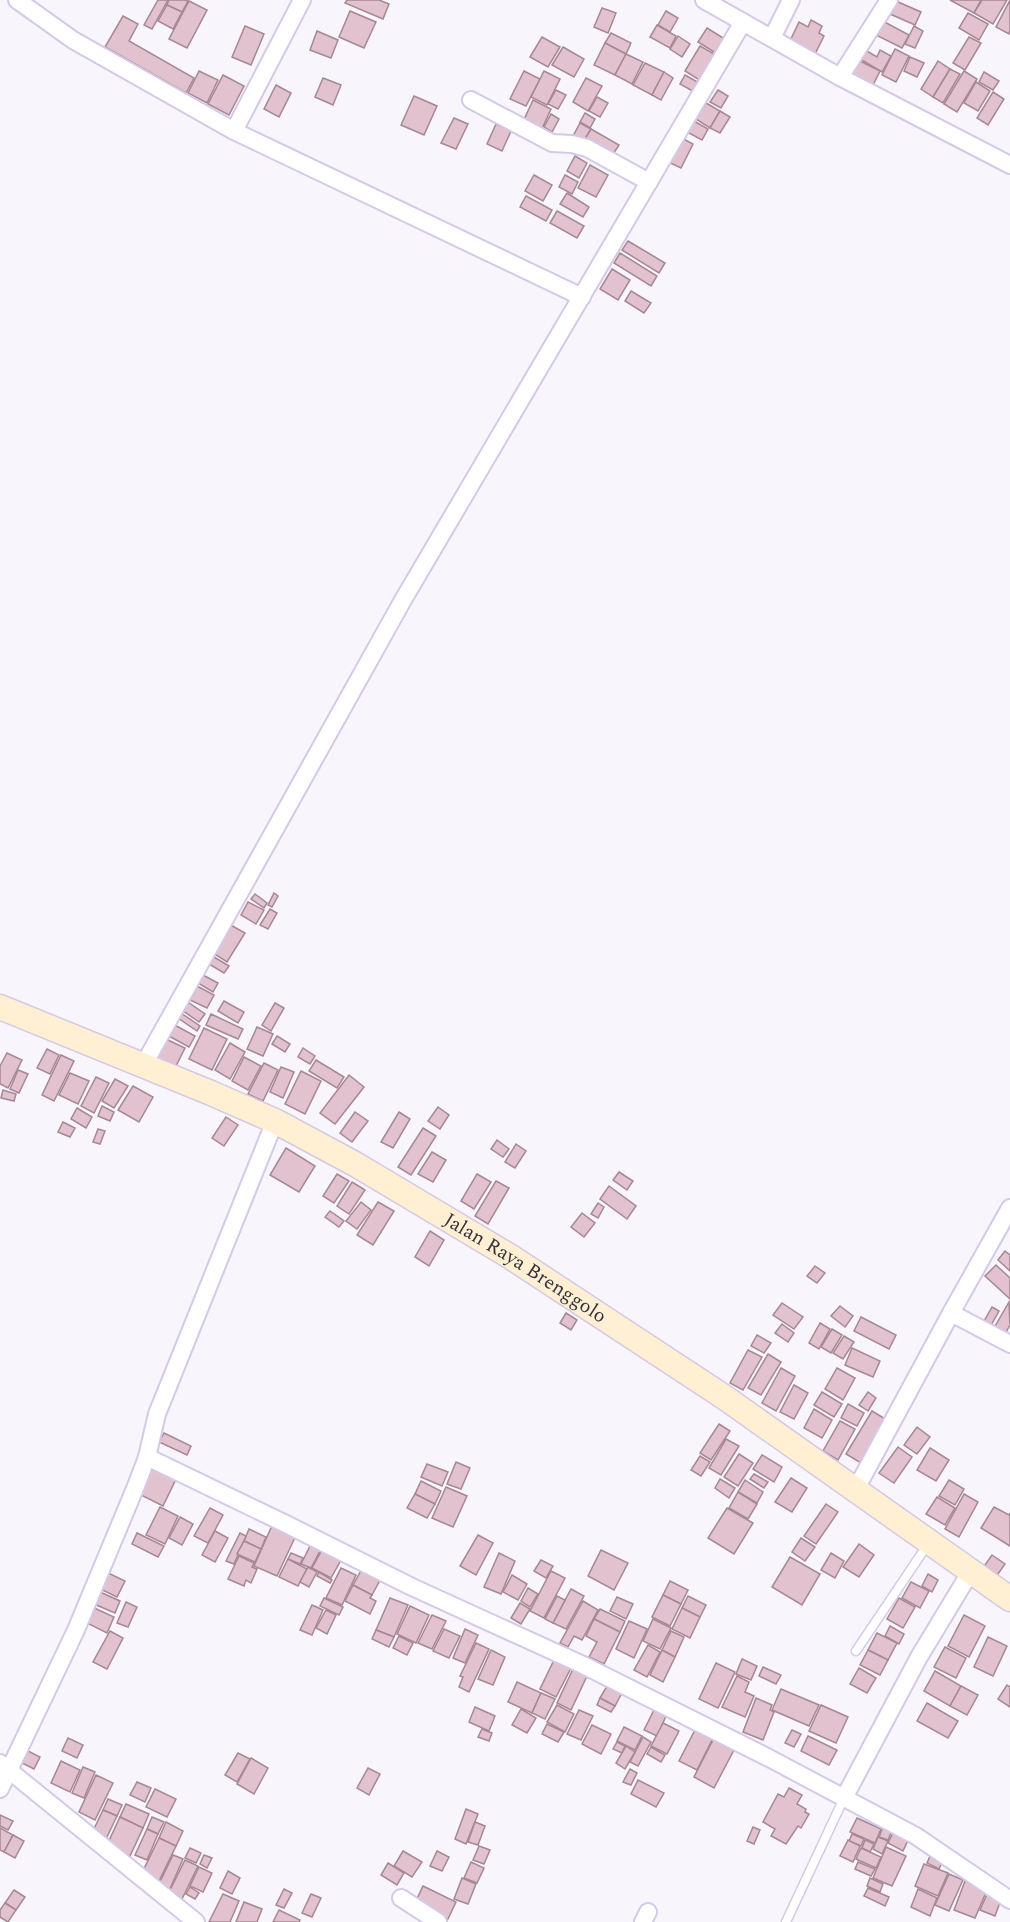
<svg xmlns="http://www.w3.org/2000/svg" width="1010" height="1922" font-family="Spectral,serif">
<rect width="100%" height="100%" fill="#f8f6fc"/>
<g fill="#e3c2cf" stroke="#a68794" stroke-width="1.5">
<path d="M158 0H168L152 29 144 25Z"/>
<path d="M169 0H185L188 1 182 12 167 5Z"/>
<path d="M347 0H379L389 4 383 19 345 3Z"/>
<path d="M950 0H981L974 13Z"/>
<path d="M982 0H1007L993 24 974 13Z"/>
<path d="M1010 0V31L1009 34 996 27Z"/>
<path d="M189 1 207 10 187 48 169 39Z"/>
<path d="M896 1 921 12 915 25 890 14Z"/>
<path d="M167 5 182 12 173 29 158 21Z"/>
<path d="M602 8 616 13 608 33 594 27Z"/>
<path d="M350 11 376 22 364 48 339 37Z"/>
<path d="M666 11 678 18 670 32 658 25Z"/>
<path d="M968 13 988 24 979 40 959 28Z"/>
<path d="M123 16 138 24 129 41 194 78 186 93 105 47Z"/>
<path d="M879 19 909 35 902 48 872 33Z"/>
<path d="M811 20 822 26 819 33 824 36 815 54 790 41 799 22 808 27Z"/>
<path d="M657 25 676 36 670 48 650 37Z"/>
<path d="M245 26 264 34 251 65 232 57Z"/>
<path d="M914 26 923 31 915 48 905 44Z"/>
<path d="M707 28 728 41 719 55 698 42Z"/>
<path d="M317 31 338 40 331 58 310 50Z"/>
<path d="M611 33 631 43 626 54 605 43Z"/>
<path d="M678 36 690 44 682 57 670 49Z"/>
<path d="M542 37 560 47 548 67 530 57Z"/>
<path d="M969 37 981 43 965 70 953 63Z"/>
<path d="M605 43 626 54 615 75 594 65Z"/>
<path d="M700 46 716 55 701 81 685 71Z"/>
<path d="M563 47 584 59 574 77 552 65Z"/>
<path d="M895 49 909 56 896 82 882 75Z"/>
<path d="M865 50 877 57 880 50 891 56 882 72 860 59Z"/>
<path d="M626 54 643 62 632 84 615 75Z"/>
<path d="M910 57 924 63 917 77 904 71Z"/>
<path d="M854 58 880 71 873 85 847 71Z"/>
<path d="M938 61 950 69 933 97 921 89Z"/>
<path d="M645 63 664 72 652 95 633 85Z"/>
<path d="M950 69 960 74 943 103 933 97Z"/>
<path d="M199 71 218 80 207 103 188 93Z"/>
<path d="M524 71 540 79 526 106 510 99Z"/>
<path d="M544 71 560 79 547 105 531 97Z"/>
<path d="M964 71 977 79 957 112 944 104Z"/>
<path d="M664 72 673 78 661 100 652 95Z"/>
<path d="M984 72 999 81 993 90 979 82Z"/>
<path d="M223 75 244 86 229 115 208 104Z"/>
<path d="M685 75 701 84 696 93 680 84Z"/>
<path d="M323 78 341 85 333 105 315 97Z"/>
<path d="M586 78 602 86 588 111 573 102Z"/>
<path d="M976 82 990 91 978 111 964 103Z"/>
<path d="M276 85 291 93 279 117 264 109Z"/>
<path d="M556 90 566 95 558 109 548 104Z"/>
<path d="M718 90 728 96 721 108 710 102Z"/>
<path d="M993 92 1004 99 988 125 977 118Z"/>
<path d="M414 96 437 106 424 135 401 125Z"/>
<path d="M597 97 608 103 600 117 589 111Z"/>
<path d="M533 100 551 109 540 133 522 124Z"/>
<path d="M706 103 720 111 710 128 696 119Z"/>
<path d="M720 111 730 117 720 133 710 128Z"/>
<path d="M585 113 595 119 590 128 580 122Z"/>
<path d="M551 114 559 119 552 132 544 127Z"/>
<path d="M454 118 468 124 456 149 441 143Z"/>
<path d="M694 121 708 129 702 140 687 132Z"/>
<path d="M580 123 591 129 582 144 572 138Z"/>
<path d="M496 124 511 131 502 151 487 144Z"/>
<path d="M591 129 619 145 610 159 582 144Z"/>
<path d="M678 136 693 144 681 168 666 161Z"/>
<path d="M575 156 587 163 579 178 567 171Z"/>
<path d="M590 165 608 175 596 197 578 188Z"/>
<path d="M534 175 552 185 543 201 525 191Z"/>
<path d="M565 175 578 182 572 194 559 187Z"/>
<path d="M567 193 589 207 583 217 560 204Z"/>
<path d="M526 196 552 210 546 221 520 207Z"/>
<path d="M557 211 584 226 577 238 550 223Z"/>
<path d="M628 241 665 263 659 273 622 250Z"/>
<path d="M620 253 657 276 651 286 614 263Z"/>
<path d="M612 269 630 280 618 300 600 289Z"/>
<path d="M631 291 651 303 644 313 625 301Z"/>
<path d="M274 893 278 896 272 907 268 905Z"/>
<path d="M255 894 267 903 264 908 251 899Z"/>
<path d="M248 902 264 910 256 924 241 915Z"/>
<path d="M270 909 277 913 268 929 260 925Z"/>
<path d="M227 923 245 933 227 962 210 951Z"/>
<path d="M214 957 229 966 224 973 209 964Z"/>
<path d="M203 975 218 983 213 992 198 983Z"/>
<path d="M197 986 214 995 207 1008 190 1000Z"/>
<path d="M185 1000 205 1014 199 1022 179 1008Z"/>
<path d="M224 1001 244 1012 238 1023 218 1011Z"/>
<path d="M275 1003 284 1008 271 1031 262 1025Z"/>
<path d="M181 1013 200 1026 197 1031 178 1018Z"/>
<path d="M211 1014 243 1029 238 1039 206 1025Z"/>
<path d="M171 1023 195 1036 189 1047 165 1034Z"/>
<path d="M257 1027 273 1034 263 1056 247 1049Z"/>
<path d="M204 1028 227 1039 212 1070 189 1059Z"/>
<path d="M277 1036 290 1044 285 1052 272 1044Z"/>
<path d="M166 1039 185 1048 175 1068 157 1059Z"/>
<path d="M230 1043 245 1052 230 1079 215 1070Z"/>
<path d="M303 1048 315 1056 310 1064 298 1057Z"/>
<path d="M47 1049 59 1055 50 1074 37 1068Z"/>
<path d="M7 1053 22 1060 8 1088 0 1084V1066Z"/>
<path d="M61 1055 74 1061 54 1101 42 1095Z"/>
<path d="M244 1057 261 1066 248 1090 232 1081Z"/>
<path d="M316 1060 344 1077 337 1088 309 1071Z"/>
<path d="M264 1063 278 1070 263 1101 248 1094Z"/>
<path d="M281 1067 294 1072 283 1098 270 1092Z"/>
<path d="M18 1070 28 1074 19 1093 10 1089Z"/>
<path d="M301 1071 321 1081 305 1114 285 1104Z"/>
<path d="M70 1073 89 1081 78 1104 59 1095Z"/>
<path d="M349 1075 364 1087 335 1124 320 1113Z"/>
<path d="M96 1077 109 1083 94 1113 81 1106Z"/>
<path d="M115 1079 128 1086 114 1108 102 1101Z"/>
<path d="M133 1086 153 1097 139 1122 118 1110Z"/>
<path d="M3 1090 16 1094 14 1101 1 1098Z"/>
<path d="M102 1106 114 1112 110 1121 98 1116Z"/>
<path d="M438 1107 449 1115 440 1129 428 1121Z"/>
<path d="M77 1108 92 1117 86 1128 71 1119Z"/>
<path d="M355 1112 368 1121 352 1142 340 1133Z"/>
<path d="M399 1112 410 1119 393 1148 381 1142Z"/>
<path d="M226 1117 238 1125 224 1146 212 1138Z"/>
<path d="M63 1122 75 1128 70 1137 58 1132Z"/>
<path d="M423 1128 436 1136 411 1175 398 1167Z"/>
<path d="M98 1129 105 1131 100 1144 93 1142Z"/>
<path d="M497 1140 509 1149 503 1157 491 1149Z"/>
<path d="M516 1144 526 1151 515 1168 505 1162Z"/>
<path d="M286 1148 315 1166 299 1192 270 1175Z"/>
<path d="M432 1152 446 1160 433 1182 418 1174Z"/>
<path d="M619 1172 633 1181 627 1190 613 1180Z"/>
<path d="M337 1174 349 1181 334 1203 323 1196Z"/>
<path d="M477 1174 491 1182 474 1209 461 1201Z"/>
<path d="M496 1181 509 1188 488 1224 475 1216Z"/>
<path d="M352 1182 365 1190 349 1214 337 1206Z"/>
<path d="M609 1186 636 1206 627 1219 600 1199Z"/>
<path d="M361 1202 371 1210 357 1229 346 1221Z"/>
<path d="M378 1202 394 1211 373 1245 357 1235Z"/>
<path d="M598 1203 604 1207 598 1218 591 1214Z"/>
<path d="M330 1211 344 1221 339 1227 325 1217Z"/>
<path d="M582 1213 595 1223 584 1237 571 1227Z"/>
<path d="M430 1231 444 1240 429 1266 415 1257Z"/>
<path d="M1005 1251 1010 1255V1271L998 1260Z"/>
<path d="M996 1265 1010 1278V1299L985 1276Z"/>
<path d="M815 1266 825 1273 817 1283 807 1276Z"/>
<path d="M1009 1302 1010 1325 1005 1334 994 1328Z"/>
<path d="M782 1303 803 1317 794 1329 773 1315Z"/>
<path d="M840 1306 853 1316 845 1327 831 1316Z"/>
<path d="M992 1307 999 1311 990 1327 983 1323Z"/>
<path d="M566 1313 577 1320 571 1330 560 1323Z"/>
<path d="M861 1317 896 1335 889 1349 854 1331Z"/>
<path d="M820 1323 830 1329 819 1349 809 1343Z"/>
<path d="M782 1324 794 1333 788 1342 775 1333Z"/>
<path d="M832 1329 842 1335 831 1353 821 1347Z"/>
<path d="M757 1335 771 1343 764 1353 751 1346Z"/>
<path d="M844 1336 854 1342 843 1359 833 1353Z"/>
<path d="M852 1348 880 1361 873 1377 845 1365Z"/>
<path d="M748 1350 762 1357 743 1390 730 1383Z"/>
<path d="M768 1354 781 1362 761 1395 748 1388Z"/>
<path d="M781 1368 795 1376 776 1411 762 1403Z"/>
<path d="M837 1368 855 1378 843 1400 825 1389Z"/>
<path d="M794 1385 808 1393 794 1419 780 1412Z"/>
<path d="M822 1392 842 1404 834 1417 814 1405Z"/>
<path d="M868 1392 876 1398 868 1411 859 1405Z"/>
<path d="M848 1404 864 1413 857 1426 841 1418Z"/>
<path d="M814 1409 832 1420 822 1438 804 1428Z"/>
<path d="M872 1411 887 1420 861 1463 846 1454Z"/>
<path d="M840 1421 855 1429 838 1460 823 1451Z"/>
<path d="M719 1424 730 1431 711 1460 700 1453Z"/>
<path d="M917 1427 930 1437 917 1454 904 1445Z"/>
<path d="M164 1433 191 1446 187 1455 159 1442Z"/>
<path d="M726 1439 739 1446 721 1475 709 1468Z"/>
<path d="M898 1447 912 1457 894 1483 879 1473Z"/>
<path d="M930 1448 949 1460 936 1481 917 1470Z"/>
<path d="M739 1454 753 1463 738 1486 724 1477Z"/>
<path d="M762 1455 782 1467 774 1482 753 1469Z"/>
<path d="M700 1456 710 1462 701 1476 691 1470Z"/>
<path d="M456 1462 470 1468 461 1489 447 1484Z"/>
<path d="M427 1464 448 1472 442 1486 421 1477Z"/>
<path d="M153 1466 177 1477 163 1506 139 1494Z"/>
<path d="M754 1474 768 1482 764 1488 750 1479Z"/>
<path d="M791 1478 807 1488 792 1512 775 1502Z"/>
<path d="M720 1479 735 1488 729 1498 715 1488Z"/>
<path d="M745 1480 763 1492 757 1503 738 1492Z"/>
<path d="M949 1480 964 1489 955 1505 939 1496Z"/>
<path d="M421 1481 441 1491 435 1504 415 1494Z"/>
<path d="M446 1487 467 1496 453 1527 432 1518Z"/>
<path d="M738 1492 757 1504 748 1519 729 1508Z"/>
<path d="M415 1494 435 1504 427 1518 407 1508Z"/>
<path d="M964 1494 978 1502 959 1537 945 1529Z"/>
<path d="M937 1497 955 1508 945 1525 926 1514Z"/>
<path d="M826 1504 838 1512 816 1544 804 1536Z"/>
<path d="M160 1507 178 1516 165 1544 146 1535Z"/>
<path d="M994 1507 1009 1515 1010 1513V1546L981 1528Z"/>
<path d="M210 1508 223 1515 208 1543 194 1536Z"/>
<path d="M727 1508 753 1523 734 1554 708 1538Z"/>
<path d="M180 1517 193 1524 182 1545 169 1538Z"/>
<path d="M274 1521 298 1531 277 1576 254 1566Z"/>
<path d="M249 1529 266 1537 261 1549 244 1541Z"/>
<path d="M215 1531 228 1538 215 1562 202 1555Z"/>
<path d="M137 1533 164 1546 158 1557 132 1544Z"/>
<path d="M240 1533 246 1536 234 1564 226 1561Z"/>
<path d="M478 1535 493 1543 476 1575 460 1566Z"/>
<path d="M801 1538 815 1547 805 1561 792 1552Z"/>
<path d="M244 1541 261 1549 255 1562 237 1554Z"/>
<path d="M311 1544 321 1549 311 1568 301 1564Z"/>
<path d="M859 1544 874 1555 859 1577 843 1567Z"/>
<path d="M322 1550 341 1560 331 1578 312 1568Z"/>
<path d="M601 1550 628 1563 614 1590 588 1576Z"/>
<path d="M291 1553 303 1558 300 1564 288 1559Z"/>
<path d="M499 1553 515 1561 501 1594 484 1587Z"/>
<path d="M831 1553 844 1561 835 1578 821 1570Z"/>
<path d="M992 1555 1005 1564 993 1581 980 1572Z"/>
<path d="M239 1556 254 1563 252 1567 257 1569 251 1583 246 1580 244 1586 228 1579Z"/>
<path d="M790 1557 820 1574 802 1605 772 1587Z"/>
<path d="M288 1559 307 1569 298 1586 279 1577Z"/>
<path d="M541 1560 553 1566 546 1578 534 1571Z"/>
<path d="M308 1567 317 1572 309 1587 300 1582Z"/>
<path d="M341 1568 356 1575 342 1605 326 1598Z"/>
<path d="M362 1569 381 1578 372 1595 353 1585Z"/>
<path d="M104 1571 125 1581 117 1597 96 1587Z"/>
<path d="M551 1571 565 1578 544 1618 530 1611Z"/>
<path d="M319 1572 332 1580 330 1583 317 1576Z"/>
<path d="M928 1574 938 1580 932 1592 922 1586Z"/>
<path d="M512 1575 527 1584 518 1600 503 1592Z"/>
<path d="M670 1581 688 1590 681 1604 663 1595Z"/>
<path d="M911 1582 929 1591 920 1608 902 1598Z"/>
<path d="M353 1585 372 1595 370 1598 376 1601 370 1614 345 1601Z"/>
<path d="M528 1588 538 1594 530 1607 521 1601Z"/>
<path d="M571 1589 584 1596 566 1629 553 1623Z"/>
<path d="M100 1592 120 1601 115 1613 94 1604Z"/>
<path d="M663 1595 681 1604 670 1626 652 1617Z"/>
<path d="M557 1596 565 1600 553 1623 545 1619Z"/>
<path d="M688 1596 706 1605 700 1617 682 1608Z"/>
<path d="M617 1597 633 1604 626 1619 610 1611Z"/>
<path d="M324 1598 343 1607 339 1615 320 1606Z"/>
<path d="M390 1598 408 1605 394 1637 376 1630Z"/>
<path d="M899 1598 915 1607 903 1628 887 1619Z"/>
<path d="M583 1601 598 1610 582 1640 574 1636 568 1647 560 1643Z"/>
<path d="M126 1602 137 1607 128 1627 117 1623Z"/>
<path d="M520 1603 530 1609 521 1624 511 1618Z"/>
<path d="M312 1605 323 1610 312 1635 300 1630Z"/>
<path d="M90 1606 114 1617 107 1633 83 1621Z"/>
<path d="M410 1606 429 1615 416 1643 397 1634Z"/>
<path d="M682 1608 700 1617 690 1638 672 1629Z"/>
<path d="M600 1609 625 1621 620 1632 594 1619Z"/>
<path d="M326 1610 336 1615 327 1634 316 1628Z"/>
<path d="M432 1615 446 1621 432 1649 418 1643Z"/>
<path d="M964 1615 985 1626 969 1657 948 1646Z"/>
<path d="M594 1619 620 1632 604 1664 589 1657 597 1642 586 1636Z"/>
<path d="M653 1619 671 1628 660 1649 643 1641Z"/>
<path d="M629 1621 647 1629 634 1658 616 1649Z"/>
<path d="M890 1626 904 1634 899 1644 885 1636Z"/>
<path d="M444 1629 460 1636 449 1658 433 1651Z"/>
<path d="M465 1629 478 1635 465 1663 453 1658Z"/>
<path d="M376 1630 394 1637 389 1647 372 1639Z"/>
<path d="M110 1631 123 1638 107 1669 93 1662Z"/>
<path d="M671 1631 684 1637 675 1657 662 1650Z"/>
<path d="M877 1633 897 1643 888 1660 868 1650Z"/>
<path d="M399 1636 413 1643 407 1655 393 1648Z"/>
<path d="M988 1637 1007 1646 993 1676 974 1667Z"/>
<path d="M476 1643 489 1649 469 1692 459 1687 463 1677 460 1676Z"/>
<path d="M648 1645 660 1652 647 1677 634 1670Z"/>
<path d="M945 1647 966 1658 956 1678 934 1667Z"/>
<path d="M491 1650 505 1657 493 1685 478 1679Z"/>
<path d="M662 1650 675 1657 663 1682 650 1675Z"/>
<path d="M868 1650 888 1660 880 1675 860 1665Z"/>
<path d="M742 1659 757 1666 751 1680 736 1674Z"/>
<path d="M554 1660 571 1668 556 1697 540 1689Z"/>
<path d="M716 1663 735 1672 718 1708 699 1699Z"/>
<path d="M763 1667 781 1675 776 1684 759 1676Z"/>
<path d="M859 1668 876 1678 867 1693 850 1684Z"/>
<path d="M573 1669 587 1676 571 1710 557 1703Z"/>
<path d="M935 1671 961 1686 950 1706 924 1691Z"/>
<path d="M737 1676 749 1682 745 1692 754 1696 745 1717 722 1707Z"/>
<path d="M610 1681 624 1689 615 1706 600 1698Z"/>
<path d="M517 1682 541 1693 532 1713 508 1702Z"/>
<path d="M1007 1685 1010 1687V1707L998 1699Z"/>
<path d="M961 1686 978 1695 967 1715 950 1706Z"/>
<path d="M781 1689 819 1705 809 1726 772 1710Z"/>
<path d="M541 1693 555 1699 545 1719 532 1713Z"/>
<path d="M600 1698 615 1706 611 1712 597 1705Z"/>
<path d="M756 1698 772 1705 770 1710 774 1712 763 1740 743 1732Z"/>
<path d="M927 1703 958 1721 948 1738 917 1721Z"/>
<path d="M557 1705 574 1714 565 1732 547 1722Z"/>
<path d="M821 1705 848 1717 836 1743 809 1731Z"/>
<path d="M475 1707 495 1716 489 1731 469 1722Z"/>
<path d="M521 1709 536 1718 527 1733 512 1725Z"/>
<path d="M579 1710 593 1716 581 1740 567 1734Z"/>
<path d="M654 1710 666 1716 657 1736 644 1730Z"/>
<path d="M663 1723 679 1731 667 1754 651 1746Z"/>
<path d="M547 1724 564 1732 558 1742 542 1734Z"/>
<path d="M592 1725 611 1734 601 1754 582 1744Z"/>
<path d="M624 1727 642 1736 635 1750 617 1741Z"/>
<path d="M696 1728 714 1736 697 1770 679 1761Z"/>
<path d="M482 1729 492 1733 489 1741 478 1737Z"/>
<path d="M792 1730 801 1734 794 1747 785 1743Z"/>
<path d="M808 1736 837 1750 829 1765 801 1751Z"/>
<path d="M643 1737 651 1742 638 1766 630 1762Z"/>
<path d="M68 1738 83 1745 77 1758 62 1751Z"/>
<path d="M714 1738 735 1748 714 1788 694 1777Z"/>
<path d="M617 1742 625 1746 622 1753 613 1749Z"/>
<path d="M626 1746 635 1752 625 1769 616 1763Z"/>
<path d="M651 1747 665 1755 661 1762 647 1754Z"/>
<path d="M28 1751 40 1757 34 1769 22 1763Z"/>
<path d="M238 1753 250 1759 237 1782 225 1775Z"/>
<path d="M251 1758 268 1768 254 1794 237 1784Z"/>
<path d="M61 1761 80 1770 70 1792 51 1783Z"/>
<path d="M83 1767 95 1772 84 1798 72 1793Z"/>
<path d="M368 1768 380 1774 369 1795 357 1788Z"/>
<path d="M630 1769 637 1773 631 1785 623 1782Z"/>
<path d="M96 1775 113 1783 95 1820 79 1812Z"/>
<path d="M638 1780 664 1793 656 1807 631 1794Z"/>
<path d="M137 1782 151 1788 145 1802 130 1795Z"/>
<path d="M789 1788 802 1795 797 1804 806 1809 805 1812 809 1814 801 1828 798 1826 786 1844 771 1836 775 1829 763 1822 778 1794 784 1797Z"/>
<path d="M155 1789 176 1799 167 1817 146 1807Z"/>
<path d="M108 1799 122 1805 117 1816 103 1810Z"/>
<path d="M126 1804 149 1814 143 1828 120 1817Z"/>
<path d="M466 1809 478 1814 466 1844 455 1839Z"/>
<path d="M103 1810 117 1816 106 1839 92 1833Z"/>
<path d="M0 1815 13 1821 8 1830 0 1826Z"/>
<path d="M120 1817 143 1828 130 1856 107 1845Z"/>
<path d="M152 1817 164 1822 158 1834 147 1829Z"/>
<path d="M857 1818 881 1829 875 1843 850 1832Z"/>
<path d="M166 1822 183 1831 176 1846 159 1838Z"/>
<path d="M475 1822 485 1826 478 1845 468 1842Z"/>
<path d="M885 1822 894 1826 888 1840 879 1837Z"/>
<path d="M753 1827 760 1830 754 1844 747 1841Z"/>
<path d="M0 1828 13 1835 4 1852 0 1850Z"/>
<path d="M147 1829 158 1834 147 1860 135 1855Z"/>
<path d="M894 1831 909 1838 903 1851 888 1843Z"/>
<path d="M852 1834 864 1839 861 1846 849 1841Z"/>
<path d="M13 1835 24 1841 15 1858 4 1852Z"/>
<path d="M878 1837 888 1841 882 1854 873 1849Z"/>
<path d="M159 1838 176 1846 159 1881 142 1873Z"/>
<path d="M848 1840 860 1846 853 1862 840 1856Z"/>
<path d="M865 1840 874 1844 870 1852 862 1848Z"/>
<path d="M479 1846 490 1850 484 1864 473 1860Z"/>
<path d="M886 1847 906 1856 892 1886 873 1878Z"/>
<path d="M190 1848 201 1853 196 1863 185 1858Z"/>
<path d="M861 1848 881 1857 876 1868 856 1859Z"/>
<path d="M403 1851 422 1862 412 1877 394 1866Z"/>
<path d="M437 1851 449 1857 442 1871 430 1866Z"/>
<path d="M931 1854 943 1860 939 1869 927 1863Z"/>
<path d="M173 1855 183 1859 169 1891 158 1886Z"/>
<path d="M204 1855 212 1858 207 1868 200 1864Z"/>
<path d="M185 1860 198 1866 181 1901 168 1894Z"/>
<path d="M471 1862 484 1868 477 1883 464 1878Z"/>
<path d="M858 1862 875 1869 871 1876 855 1869Z"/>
<path d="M388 1863 404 1873 397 1885 381 1875Z"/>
<path d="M924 1864 948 1873 938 1896 915 1886Z"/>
<path d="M199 1867 212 1873 203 1892 190 1886Z"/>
<path d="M228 1871 240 1878 232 1894 220 1888Z"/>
<path d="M949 1874 963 1880 949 1911 935 1905Z"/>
<path d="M462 1878 476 1884 468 1904 454 1899Z"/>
<path d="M870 1878 883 1884 880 1892 867 1886Z"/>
<path d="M965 1881 987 1890 975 1918 954 1910Z"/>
<path d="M423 1886 456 1902 447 1921 414 1905Z"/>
<path d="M190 1887 199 1893 195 1899 186 1894Z"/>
<path d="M868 1888 889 1897 885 1906 864 1896Z"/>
<path d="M284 1889 292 1893 284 1908 276 1905Z"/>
<path d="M918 1889 937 1898 930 1916 911 1907Z"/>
<path d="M14 1890 25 1897 16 1910 5 1903Z"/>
<path d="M988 1892 1002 1897 995 1916 980 1910Z"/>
<path d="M223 1894 239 1901 230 1922H209Z"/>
<path d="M311 1894 321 1898 312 1917 302 1913Z"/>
<path d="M244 1902 262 1909 257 1922H236Z"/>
<path d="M5 1903 16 1910 8 1922 0 1917V1910Z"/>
<path d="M279 1910 300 1920 299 1922H273Z"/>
</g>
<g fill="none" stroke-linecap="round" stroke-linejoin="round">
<g stroke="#d4c9e7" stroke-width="11">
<g id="service">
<path d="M856 1651 928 1544"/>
<path d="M786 1922 844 1798"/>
</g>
</g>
<g stroke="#d4c9e7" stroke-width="20">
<g id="minor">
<path d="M17 0 73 40 234 131 582 297"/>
<path d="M704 0 840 77 1010 165"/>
<path d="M772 38 791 0"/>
<path d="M840 77 889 0"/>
<path d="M471 100 552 143 572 144 587 148 649 182"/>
<path d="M234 131 302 0"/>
<path d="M144 1064 403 600 743 22"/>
<path d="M951 1313 1010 1344"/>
<path d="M147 1457 284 1523 412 1587 581 1664 769 1758 916 1836 1010 1900"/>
<path d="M856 1489 951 1313 1010 1208"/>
<path d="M0 1763 196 1922"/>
<path d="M0 1789 76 1630 136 1486 147 1457 157 1414 275 1121"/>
<path d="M844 1798 919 1657 971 1571"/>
<path d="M401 1898 438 1922"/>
<path d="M643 1922 648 1912"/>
</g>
</g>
<g stroke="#d4c9e7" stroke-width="27">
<g id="secondary">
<path id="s1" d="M0 1007 211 1093 275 1121 355 1164 511 1257 724 1397 1010 1599"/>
</g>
</g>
<use href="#service" stroke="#fff" stroke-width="8"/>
<use href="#minor" stroke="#fff" stroke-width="16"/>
<use href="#secondary" stroke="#fff0d3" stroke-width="24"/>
</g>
<g text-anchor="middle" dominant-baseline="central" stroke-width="6" stroke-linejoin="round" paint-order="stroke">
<g font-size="20" fill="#37333e" stroke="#f8f6fc">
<text stroke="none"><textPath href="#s1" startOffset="588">Jalan Raya Brenggolo</textPath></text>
</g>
</g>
</svg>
